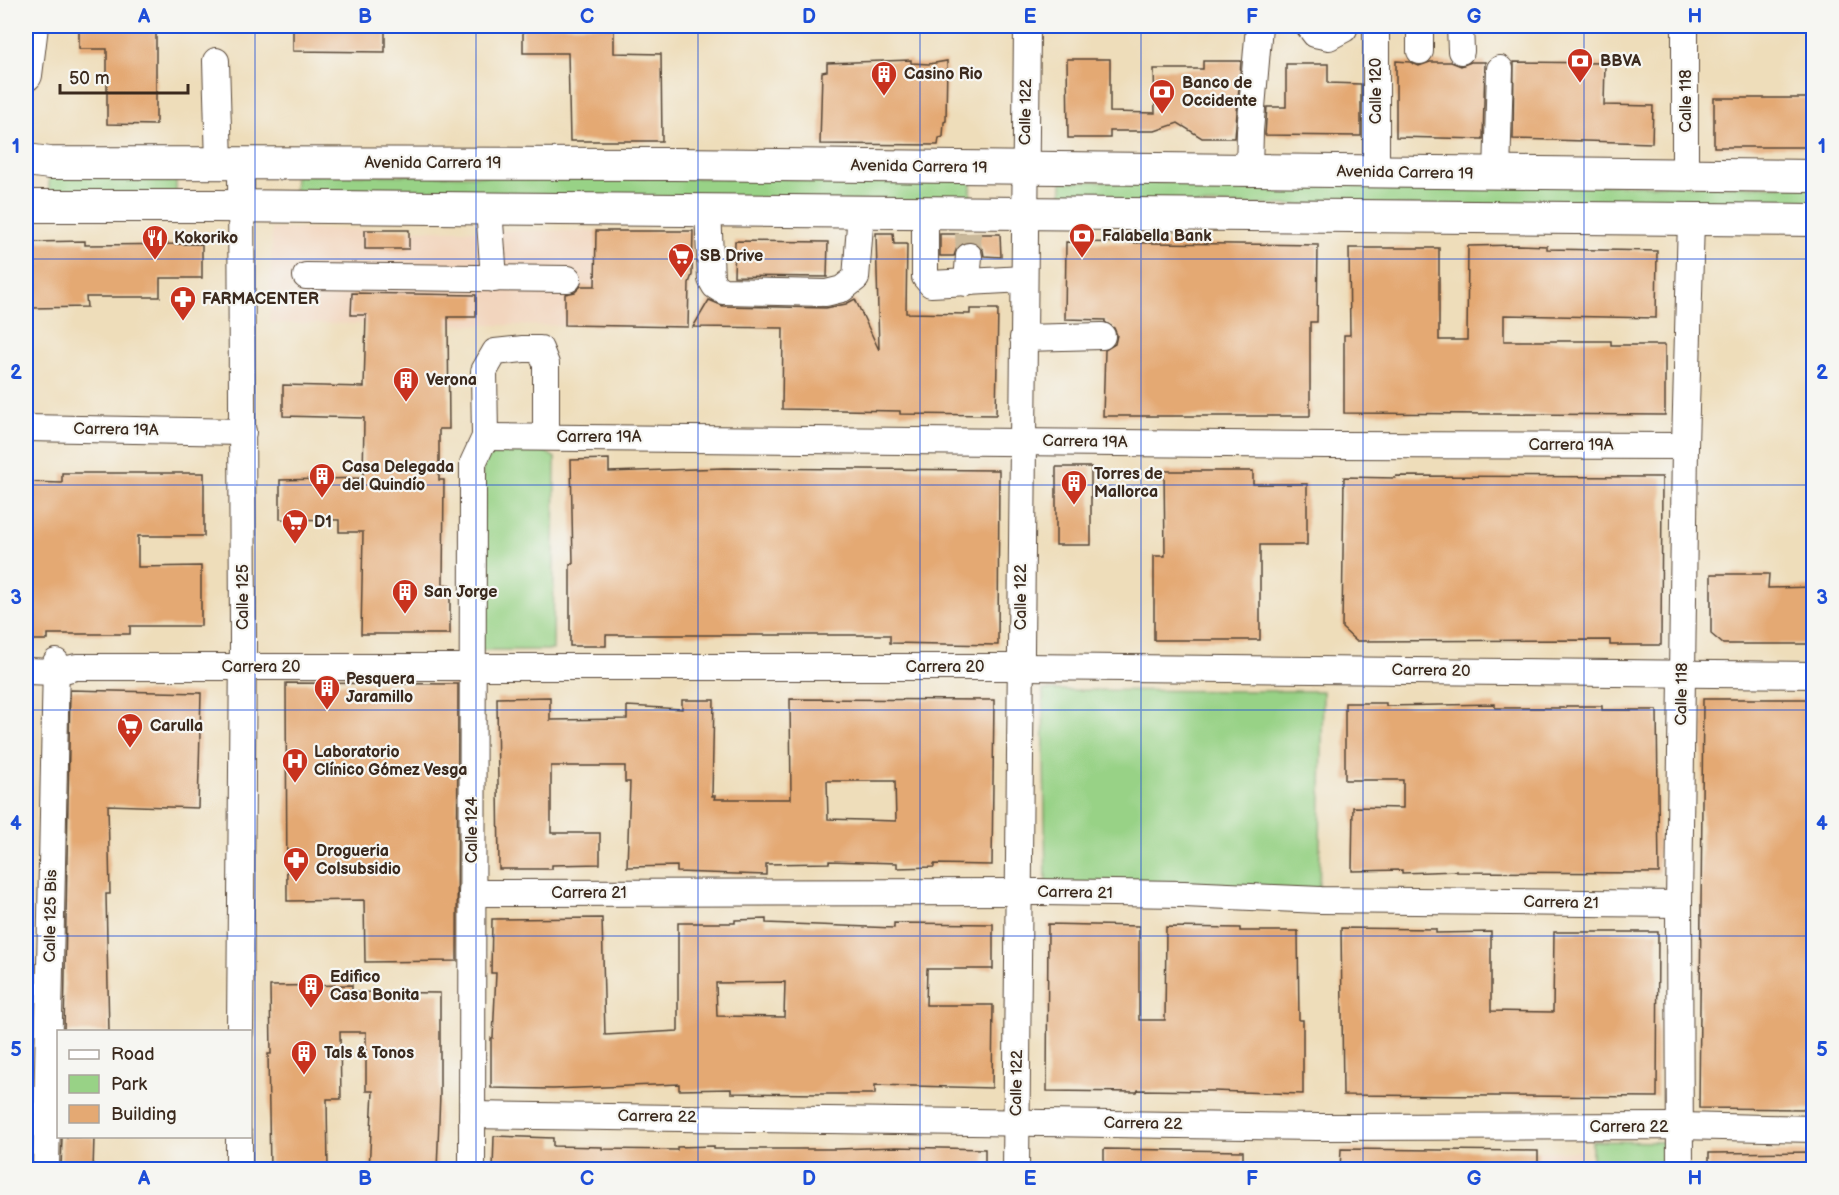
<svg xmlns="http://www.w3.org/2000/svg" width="1839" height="1195" font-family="'Balsamiq Sans',sans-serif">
<rect width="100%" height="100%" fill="#f6f6f2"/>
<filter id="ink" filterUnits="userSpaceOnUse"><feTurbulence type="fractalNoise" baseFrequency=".0167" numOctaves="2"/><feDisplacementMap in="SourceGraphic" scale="12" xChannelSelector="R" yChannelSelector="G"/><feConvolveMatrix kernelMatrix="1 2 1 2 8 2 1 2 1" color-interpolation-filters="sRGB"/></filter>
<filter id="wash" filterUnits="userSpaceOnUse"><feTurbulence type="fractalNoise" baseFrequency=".008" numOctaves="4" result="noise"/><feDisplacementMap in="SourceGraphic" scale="24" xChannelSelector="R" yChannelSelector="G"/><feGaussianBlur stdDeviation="1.35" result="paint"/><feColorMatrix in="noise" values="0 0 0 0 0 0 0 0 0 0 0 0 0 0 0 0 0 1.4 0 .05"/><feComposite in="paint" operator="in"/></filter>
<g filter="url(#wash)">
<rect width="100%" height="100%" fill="#eeddba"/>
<g fill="#f2d5be">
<path d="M272 229 617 231 616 326 270 323Z"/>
<path d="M1538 1151H1580V1169L1538 1170Z"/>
</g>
<g fill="#98d286" stroke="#6a7e52" stroke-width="1.5">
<path d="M49 174H176V194L49 193Z"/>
<path d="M295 174 971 180V203L294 197Z"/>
<path d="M1062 181 1813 186 1814 208 1062 204Z"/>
<path d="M483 445 540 448 555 458 553 650H479Z"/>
<path d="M1043 690 1323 691 1319 895 1046 885Z"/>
<path d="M1592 1141 1671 1142V1169L1592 1170Z"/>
</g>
<g id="blocks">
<g fill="#e4a973" fill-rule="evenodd">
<path d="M79 26H156V125L107 124V49H79Z"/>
<path d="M293 26H385V52L293 51Z"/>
<path d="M523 26H614V53L661 54 662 141H570L568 53H523Z"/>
<path d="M1067 59H1110V112L1155 113 1154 69H1203V61H1241L1235 138H1202L1178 123 1155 131H1110V138H1068Z"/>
<path d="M911 60V63L929 64 947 61 946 121 944 122 943 137 939 138 938 145 820 144 822 72 827 71V63Z"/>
<path d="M1396 61 1410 62 1419 66 1430 62H1451L1461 66 1471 62H1485L1483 139 1396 137Z"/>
<path d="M1514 62 1605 63 1604 105 1653 106 1652 143 1513 139Z"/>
<path d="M1286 64H1328V83L1361 84V136L1265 135 1267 107H1286Z"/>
<rect x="1714" y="98" width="100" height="49"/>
<rect x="365" y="230" width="44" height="19"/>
<path d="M596 231H693L692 275 689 283 688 327 565 325V294L575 292 581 286H595Z"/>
<path d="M876 233H893L894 244H907L906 313 970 314V309H998L996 415 900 414V411L782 409 783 328 693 327 709 300 723 306 826 308 846 304 855 299 879 350Z"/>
<path d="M940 234H1000L1001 257 984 256 983 250 978 244 970 241 963 242 957 247 954 256H940Z"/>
<path d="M85 241V245L202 244V278H160V297H86L87 307 32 308 31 242Z"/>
<path d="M735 241 828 242 827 277 734 276Z"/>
<path d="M1066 242 1318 245 1317 322H1310V416H1103L1105 350 1115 344 1117 335 1114 328 1105 322V320L1065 319Z"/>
<path d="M1519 245 1547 246V249L1657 251 1656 318 1504 315V341H1611V345H1665V415L1344 413V335H1350L1349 248H1439V340H1467L1468 246Z"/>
<path d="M352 293 476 295V317H448L449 429H439V480H444L443 584 450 585V634H361L363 532H339V520L280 519V480L363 478 364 418 283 416V385L364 387 366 315H351Z"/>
<path d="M609 459V472L724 468 999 470 998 645 890 643V635H606V646H570V564H573L571 460Z"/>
<rect x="1056" y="467" width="35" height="78"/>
<path d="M1164 471H1253V484H1307V545H1260V640H1154V556H1165Z"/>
<path d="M62 473H204V536H138V567L201 566V626H130V634H48V640H26V482L62 483Z"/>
<path d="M1396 476 1662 477 1661 645H1610V640L1356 641 1342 628 1344 477 1395 478Z"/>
<path d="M1711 574H1769L1768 588 1814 587V644H1723L1711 634Z"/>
<path d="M286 683 458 684 457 961 365 962 364 900 287 901Z"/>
<path d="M70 690 201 693 198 808 108 805 110 894H106L109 1032H64Z"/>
<path d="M550 697V720L627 719V706L682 709V700H714L712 796H715L714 799H791L790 699 994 700 992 865 934 864V867L897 868V863L829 861V863L766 864V875L677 872V866L627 867 630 782H625V766H551V833H600V864L552 865V869H499L497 698ZM827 781H895L896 821 828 819Z"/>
<path d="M1703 699H1814V1109L1699 1108Z"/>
<path d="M1345 703H1386V706L1495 704V708H1566V706H1602V710H1657L1659 873 1457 872V871L1402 873V870L1352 871 1353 807 1403 808V780H1345Z"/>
<path d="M602 918 605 1035 678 1031V923H735V920L766 919V923L894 928V923L993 924V969H927L926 1005H993L992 1088 875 1085V1094H821L731 1093V1089L679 1090V1084L553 1089 491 1088V1038H493L496 973H491L492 919ZM785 982 784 1017 717 1016 716 983Z"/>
<path d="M1048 924 1139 926V1020H1165L1166 927 1240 928V931H1298L1299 1020H1303V1094L1213 1091 1138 1090 1137 1092 1047 1091Z"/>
<path d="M1341 928 1436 929V933L1491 932V1011L1553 1012 1554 932H1658L1657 1097 1343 1095Z"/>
<path d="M352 985V992L440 993V1094L437 1170H369L373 1091H366V1032H340L341 1099H327L328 1170H270L268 1054H271L270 986Z"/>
<path d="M494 1136 553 1138V1146L602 1147V1149L677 1150V1147L714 1146V1149H838L896 1147 985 1149V1170H493Z"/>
<path d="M62 1137H94L93 1170H61Z"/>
<path d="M1104 1149 1243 1151V1170H1104Z"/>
<path d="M1341 1149 1538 1151V1170H1340Z"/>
<path d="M1814 1152V1170H1709V1153Z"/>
</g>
</g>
</g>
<g filter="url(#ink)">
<use href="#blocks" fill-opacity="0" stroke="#564535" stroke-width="1.5"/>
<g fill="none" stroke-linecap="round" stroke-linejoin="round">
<path stroke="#cab99b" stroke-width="26" stroke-dasharray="26 13" stroke-linecap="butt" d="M968 233 969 256"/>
<g stroke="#564535" stroke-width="28">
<g id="minor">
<path d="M1309 26 1315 34 1329 37 1344 29 1345 26"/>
<path d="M1420 26V51"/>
<path d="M1460 26 1461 51"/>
<path d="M1685 26V176"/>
<path d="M216 61 219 163"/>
<path d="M1376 157V26"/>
<path d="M1249 170 1250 131 1259 26"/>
<path d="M1497 174 1500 69"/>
<path d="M489 208 494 279"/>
<path d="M708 210 711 279 715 286 723 291 826 293 842 289 856 278 861 212"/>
<path d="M925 212V277L931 284 1024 279"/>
<path d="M306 276 568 279"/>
<path d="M967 283 969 256"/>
<path d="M1023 338 1102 336"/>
<path d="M26 428 243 432"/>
<path d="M485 437 1328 445 1685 446"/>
<path d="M26 671 56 672 76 667H1021L1814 675"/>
<path d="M472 893 1040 892 1184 894 1321 900 1679 904"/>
<path d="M240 1032 243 641 241 163"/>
<path d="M472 1115 1318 1127 1679 1126 1814 1129"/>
<path d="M46 1170 56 662"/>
<path d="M239 1170V1136"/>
<path d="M472 1170 473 463 485 437 484 371 495 352 523 349H540L546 364V437"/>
<path d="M1016 1170 1027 26"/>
<path d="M1680 1170 1679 904 1685 446 1691 219"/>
</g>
</g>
<g stroke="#564535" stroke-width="34">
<g id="major">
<path d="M26 75 32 26"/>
<path d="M26 160 50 163 674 164 1814 176"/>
<path d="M26 206H217L1814 220"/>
</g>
</g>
<use href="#minor" stroke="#fff" stroke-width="26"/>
<use href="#major" stroke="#fff" stroke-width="32"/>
</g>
</g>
<path fill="none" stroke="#1d4ed8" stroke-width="1.5" stroke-opacity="0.55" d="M255 26V1170M476 26V1170M698 26V1170M920 26V1170M1141 26V1170M1363 26V1170M1584 26V1170M26 259H1814M26 485H1814M26 710H1814M26 936H1814"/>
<defs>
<g id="bank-pin" transform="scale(1.35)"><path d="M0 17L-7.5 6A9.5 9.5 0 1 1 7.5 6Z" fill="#c8321e" stroke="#f6f6f2"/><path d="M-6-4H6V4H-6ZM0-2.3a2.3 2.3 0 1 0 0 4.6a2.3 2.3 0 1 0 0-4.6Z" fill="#fff"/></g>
<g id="building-pin" transform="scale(1.35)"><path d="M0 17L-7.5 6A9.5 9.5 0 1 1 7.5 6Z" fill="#c8321e" stroke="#f6f6f2"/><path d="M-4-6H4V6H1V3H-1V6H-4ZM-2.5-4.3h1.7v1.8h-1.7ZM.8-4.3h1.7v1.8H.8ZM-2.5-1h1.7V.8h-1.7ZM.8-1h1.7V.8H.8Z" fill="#fff"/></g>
<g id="restaurant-pin" transform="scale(1.35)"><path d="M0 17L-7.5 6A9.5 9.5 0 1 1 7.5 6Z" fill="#c8321e" stroke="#f6f6f2"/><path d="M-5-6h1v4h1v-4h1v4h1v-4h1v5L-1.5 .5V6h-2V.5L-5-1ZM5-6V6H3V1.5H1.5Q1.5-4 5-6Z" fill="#fff"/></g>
<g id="supermarket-pin" transform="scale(1.35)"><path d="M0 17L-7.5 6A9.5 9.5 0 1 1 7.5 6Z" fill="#c8321e" stroke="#f6f6f2"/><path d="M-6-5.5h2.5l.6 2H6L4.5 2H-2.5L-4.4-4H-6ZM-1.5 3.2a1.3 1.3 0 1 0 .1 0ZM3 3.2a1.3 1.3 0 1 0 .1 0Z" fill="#fff"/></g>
<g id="pharmacy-pin" transform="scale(1.35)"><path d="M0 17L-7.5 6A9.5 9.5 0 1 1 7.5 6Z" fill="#c8321e" stroke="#f6f6f2"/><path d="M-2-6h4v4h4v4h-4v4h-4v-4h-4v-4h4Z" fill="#fff"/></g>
<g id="hospital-pin" transform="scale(1.35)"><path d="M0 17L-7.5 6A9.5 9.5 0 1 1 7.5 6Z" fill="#c8321e" stroke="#f6f6f2"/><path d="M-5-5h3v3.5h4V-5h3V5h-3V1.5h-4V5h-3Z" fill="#fff"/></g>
</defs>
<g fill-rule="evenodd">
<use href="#bank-pin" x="1580" y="61"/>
<use href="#building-pin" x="884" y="74"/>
<use href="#bank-pin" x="1162" y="92"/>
<use href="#bank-pin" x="1082" y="236"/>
<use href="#restaurant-pin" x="155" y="238"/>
<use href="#supermarket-pin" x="681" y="256"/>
<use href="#pharmacy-pin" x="183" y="299"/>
<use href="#building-pin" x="406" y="380"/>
<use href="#building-pin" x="322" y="476"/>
<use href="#building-pin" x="1074" y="483"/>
<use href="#supermarket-pin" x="295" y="522"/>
<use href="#building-pin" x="405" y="592"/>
<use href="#building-pin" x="327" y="688"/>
<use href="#supermarket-pin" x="130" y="726"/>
<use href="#hospital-pin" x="295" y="761"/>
<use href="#pharmacy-pin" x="296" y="860"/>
<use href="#building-pin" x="311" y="986"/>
<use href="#building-pin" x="304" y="1053"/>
</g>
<g text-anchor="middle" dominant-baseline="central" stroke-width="4.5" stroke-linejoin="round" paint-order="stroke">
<g font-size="16" font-weight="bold" fill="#3b2a1e" stroke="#f6f6f2" text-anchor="start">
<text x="1600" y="61">BBVA</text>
<text x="904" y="74">Casino Rio</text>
<text x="1182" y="83">Banco de<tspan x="1182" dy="18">Occidente</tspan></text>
<text x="1102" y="236">Falabella Bank</text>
<text x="174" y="238">Kokoriko</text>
<text x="700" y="256">SB Drive</text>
<text x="202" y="299">FARMACENTER</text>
<text x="426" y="380">Verona</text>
<text x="342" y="467">Casa Delegada<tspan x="342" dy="18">del Quindío</tspan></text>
<text x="1094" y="474">Torres de<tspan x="1094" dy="18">Mallorca</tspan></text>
<text x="314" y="522">D1</text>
<text x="424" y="592">San Jorge</text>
<text x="346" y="679">Pesquera<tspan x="346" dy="18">Jaramillo</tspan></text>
<text x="150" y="726">Carulla</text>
<text x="314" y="752">Laboratorio<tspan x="314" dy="18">Clínico Gómez Vesga</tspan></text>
<text x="316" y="851">Drogueria<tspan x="316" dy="18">Colsubsidio</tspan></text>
<text x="330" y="977">Edifico<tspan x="330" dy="18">Casa Bonita</tspan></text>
<text x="324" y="1053">Tals &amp; Tonos</text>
</g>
<g font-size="16" fill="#3b2a1e" stroke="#f6f6f2">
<text transform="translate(1376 91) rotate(-90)">Calle 120</text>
<text transform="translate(1686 101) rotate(-90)">Calle 118</text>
<text transform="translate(1026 112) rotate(-89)">Calle 122</text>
<text x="433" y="163">Avenida Carrera 19</text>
<text transform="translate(919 167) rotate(1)">Avenida Carrera 19</text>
<text transform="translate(1405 173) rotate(1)">Avenida Carrera 19</text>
<text transform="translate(116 430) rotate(1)">Carrera 19A</text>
<text x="599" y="437">Carrera 19A</text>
<text transform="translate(1085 442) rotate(1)">Carrera 19A</text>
<text x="1571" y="445">Carrera 19A</text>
<text transform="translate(243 597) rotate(-90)">Calle 125</text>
<text transform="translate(1021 597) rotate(-90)">Calle 122</text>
<text x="261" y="667">Carrera 20</text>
<text x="945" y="667">Carrera 20</text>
<text transform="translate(1431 671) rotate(1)">Carrera 20</text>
<text transform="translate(1682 694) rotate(-89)">Calle 118</text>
<text transform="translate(472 830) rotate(-90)">Calle 124</text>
<text x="589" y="893">Carrera 21</text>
<text transform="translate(1075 893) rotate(1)">Carrera 21</text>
<text transform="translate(1561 903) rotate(1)">Carrera 21</text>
<text transform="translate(51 916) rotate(-89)">Calle 125 Bis</text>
<text transform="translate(1017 1083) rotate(-89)">Calle 122</text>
<text transform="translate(657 1117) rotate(1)">Carrera 22</text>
<text transform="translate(1143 1124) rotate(1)">Carrera 22</text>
<text x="1629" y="1127">Carrera 22</text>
</g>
</g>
<rect width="1839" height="1195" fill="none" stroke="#f6f6f2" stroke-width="66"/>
<rect x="57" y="1030" width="195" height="108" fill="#f6f6f2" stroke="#aba49d" stroke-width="1.5"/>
<rect x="69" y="1050" width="30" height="9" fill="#ffffff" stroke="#aba49d" stroke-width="1.5"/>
<text x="111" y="1060" font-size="18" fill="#3b2a1e">Road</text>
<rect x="69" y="1075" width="30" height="18" fill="#98d286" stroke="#aba49d" stroke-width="1.5"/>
<text x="111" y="1090" font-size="18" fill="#3b2a1e">Park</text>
<rect x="69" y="1105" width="30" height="18" fill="#e4a973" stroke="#aba49d" stroke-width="1.5"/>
<text x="111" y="1120" font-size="18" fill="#3b2a1e">Building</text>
<path d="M60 84v9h128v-9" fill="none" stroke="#3b2a1e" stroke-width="3"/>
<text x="69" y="84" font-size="18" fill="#3b2a1e" stroke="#f6f6f2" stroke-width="4.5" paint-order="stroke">50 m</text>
<rect x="33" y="33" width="1773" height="1129" fill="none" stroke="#1d4ed8" stroke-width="2"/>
<g font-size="20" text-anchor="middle" font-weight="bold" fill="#1d4ed8">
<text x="144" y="23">A</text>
<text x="365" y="23">B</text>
<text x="587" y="23">C</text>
<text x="809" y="23">D</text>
<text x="1030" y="23">E</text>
<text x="1252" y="23">F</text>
<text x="1474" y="23">G</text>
<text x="1695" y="23">H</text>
<text x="16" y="153">1</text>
<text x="1822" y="153">1</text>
<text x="16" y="379">2</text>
<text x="1822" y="379">2</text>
<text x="16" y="604">3</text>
<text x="1822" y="604">3</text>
<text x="16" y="830">4</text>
<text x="1822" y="830">4</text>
<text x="16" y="1056">5</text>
<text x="1822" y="1056">5</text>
<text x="144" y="1185">A</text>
<text x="365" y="1185">B</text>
<text x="587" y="1185">C</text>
<text x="809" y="1185">D</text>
<text x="1030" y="1185">E</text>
<text x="1252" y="1185">F</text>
<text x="1474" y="1185">G</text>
<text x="1695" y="1185">H</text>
</g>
</svg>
